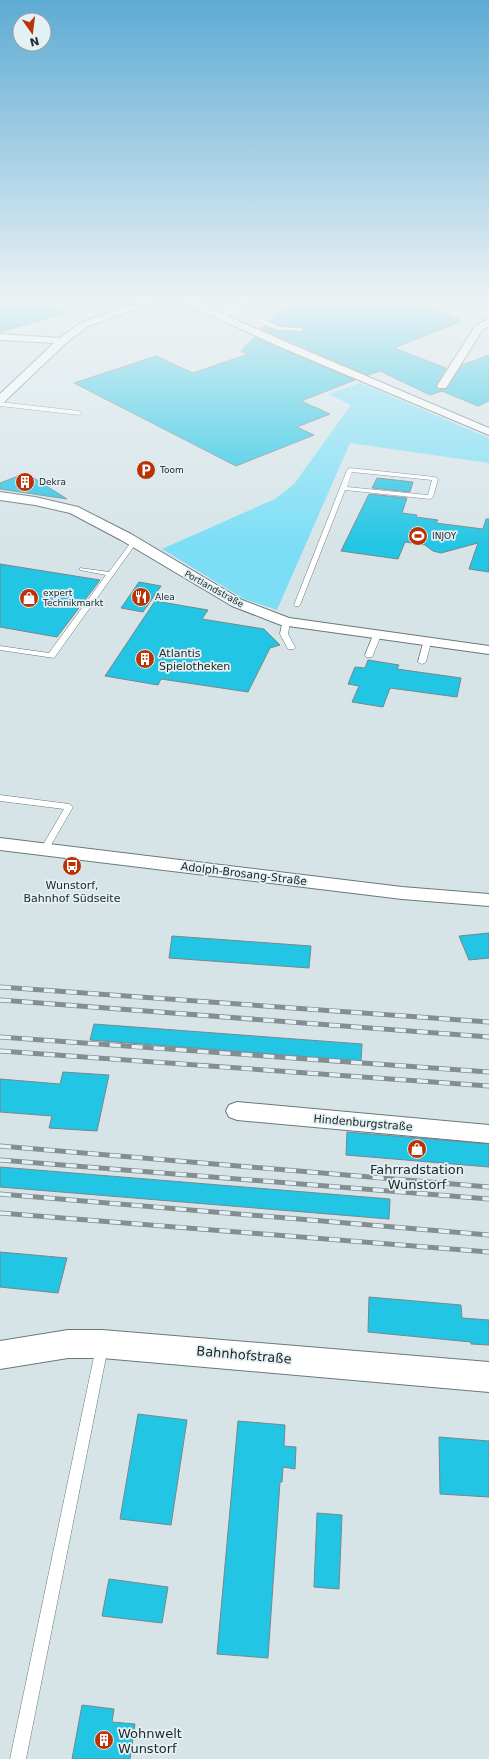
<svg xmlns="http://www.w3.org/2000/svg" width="489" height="1759" font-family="'DejaVu Sans',sans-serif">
<rect width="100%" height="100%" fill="#d6e4e8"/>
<path fill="#7bdef6" d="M360 383 489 438V463L350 443 277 610 244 599 162 549 275 499 294 484 351 405 328 394Z"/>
<g fill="#22c5e4" stroke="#7a868a">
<path d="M0 301H40L66 313 0 332Z"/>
<path d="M288 301H406L415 304 421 303 462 321 394 348 446 368 436 385 438 390 447 389 462 365 489 355V401L478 406 442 391 430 395 380 371 368 375 261 329 265 326 276 330 300 332 304 330V328L302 327 279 326 269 321Z"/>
<path d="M254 337 355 380 301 401 330 414 297 427 314 435 236 466 74 383 156 356 193 373 248 354 241 351Z"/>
<path d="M26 473 67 499 0 489V483Z"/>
<path d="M377 478 413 482 410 492 372 488Z"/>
<path d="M369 494 407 498 402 513 417 515 416 517 438 520 436 523 483 529 486 519H489V572L469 569 478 543 441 553 433 551 425 545 405 542 398 559 341 551Z"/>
<path d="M0 564 100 580 57 637 0 627Z"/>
<path d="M139 582 161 586 143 612 121 608Z"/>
<path d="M155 601 208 610 202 619 264 629 280 645 270 648 248 692 161 679 158 685 105 676Z"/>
<path d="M368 660 399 665 397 669 461 678 457 697 390 688 383 707 352 702 359 686 348 684 355 667 365 668Z"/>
<path d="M489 933V958L469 960 459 936Z"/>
<path d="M172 936 311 946 309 968 169 958Z"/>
<path d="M94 1024 362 1044 361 1061 90 1040Z"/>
<path d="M63 1072 109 1075 97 1131 49 1128 52 1116 0 1112V1079L60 1084Z"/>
<path d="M347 1132 489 1144V1167L346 1155Z"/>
<path d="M0 1167 390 1199 389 1219 0 1187Z"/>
<path d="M0 1252 67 1258 58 1293 0 1287Z"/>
<path d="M369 1297 461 1305 462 1318 489 1320V1345L471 1344V1342L368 1332Z"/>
<path d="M138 1414 187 1420 171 1525 120 1519Z"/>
<path d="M238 1421 285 1425 284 1446 296 1447 295 1469 283 1467 282 1482H280L268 1658 217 1654Z"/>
<path d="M439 1437 489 1441V1497L440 1494Z"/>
<path d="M317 1513 342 1515 339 1589 314 1587Z"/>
<path d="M109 1579 168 1587 162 1623 102 1616Z"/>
<path d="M82 1705 114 1709 112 1722 135 1724 130 1759H72Z"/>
</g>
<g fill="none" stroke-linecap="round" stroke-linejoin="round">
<g stroke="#6b777a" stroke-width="1">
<g id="lane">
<path d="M214 301H220L235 307 242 301H247L239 309 254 316 269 301H273L257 317 279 327 301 328 303 329 300 331 276 329 235 311 223 317H219V315L231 309Z"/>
<path d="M0 402 79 411 82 413 79 415 0 406Z"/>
<path d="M350 468 435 477 438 479 433 497 430 499 345 490 300 605 299 606H295L294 605 347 470ZM352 472 432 480 428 495 347 487Z"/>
<path d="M134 540 137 542 54 658 0 650V646L49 653 106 575 80 570V568L109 572 132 541Z"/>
<path d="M283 620H286L290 622 288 634 295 647 294 649H288L280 634Z"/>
<path d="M374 633H377L381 635 373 655 372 657H366L365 655Z"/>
<path d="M424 640H427L431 642 426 662 422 664 418 662Z"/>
<path d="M0 795 69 804 73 807 47 852 44 853 40 850 64 809 0 801Z"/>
<path d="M102 1341 106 1343 108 1347 26 1759H10L96 1347 98 1343Z"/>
</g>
</g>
<g stroke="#6b777a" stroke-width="2">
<g id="street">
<path d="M142 301H155L153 303 88 326 66 343 4 402 0 403V394L54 343 0 340V334L60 338 82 322Z"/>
<path d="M182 301H194L286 342 489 428V435L278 346 184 303Z"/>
<path d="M489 319V326L483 329 446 388H438L437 386 476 325Z"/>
<path d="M0 492 35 497 78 507 131 534 242 600 289 618 489 646V654L281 625 232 606 121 540 70 513 35 505 0 500Z"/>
<path d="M0 838 402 887 489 894V906L402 899 0 850Z"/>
<path d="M237 1102 489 1125V1143L237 1120 229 1117 226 1111 229 1105Z"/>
</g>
</g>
<g stroke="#6b777a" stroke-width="2">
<path id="secondary" d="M68 1330H102L489 1362V1392L102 1358H68L0 1369V1341Z"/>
</g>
<use href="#lane" fill="#fff" fill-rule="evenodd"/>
<use href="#street" fill="#fff" fill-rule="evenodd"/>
<use href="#secondary" fill="#fff" fill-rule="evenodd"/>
<g stroke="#848e90" stroke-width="5">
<g id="rail">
<path d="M0 987 489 1022"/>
<path d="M0 1000 489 1037"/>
<path d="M0 1037 489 1072"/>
<path d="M0 1051 489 1086"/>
<path d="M0 1146 489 1187"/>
<path d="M0 1160 489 1199"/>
<path d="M0 1194 489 1235"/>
<path d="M0 1213 489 1252"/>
</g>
</g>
<use href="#rail" stroke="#e3f1f5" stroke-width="3.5" stroke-dasharray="11" stroke-linecap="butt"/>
</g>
<linearGradient id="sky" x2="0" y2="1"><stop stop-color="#5dabd4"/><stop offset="0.55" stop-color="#edf3f5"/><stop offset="1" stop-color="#edf3f5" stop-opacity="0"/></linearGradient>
<rect width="489" height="547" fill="url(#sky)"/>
<defs>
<g id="parking-disc" transform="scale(1)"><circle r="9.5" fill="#bb3205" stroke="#e3f1f5"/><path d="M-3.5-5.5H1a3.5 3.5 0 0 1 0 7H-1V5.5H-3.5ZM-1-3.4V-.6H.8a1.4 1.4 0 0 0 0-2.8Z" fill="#fff"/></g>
<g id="building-disc" transform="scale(1)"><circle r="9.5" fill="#bb3205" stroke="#e3f1f5"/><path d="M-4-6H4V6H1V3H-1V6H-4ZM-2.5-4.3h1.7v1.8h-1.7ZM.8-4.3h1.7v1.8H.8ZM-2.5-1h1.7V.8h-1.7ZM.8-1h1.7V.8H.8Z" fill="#fff"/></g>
<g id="stadium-disc" transform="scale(1)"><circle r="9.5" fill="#bb3205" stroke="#e3f1f5"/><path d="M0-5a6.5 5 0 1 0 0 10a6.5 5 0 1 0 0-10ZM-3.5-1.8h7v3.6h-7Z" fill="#fff"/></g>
<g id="restaurant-disc" transform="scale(1)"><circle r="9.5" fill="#bb3205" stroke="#e3f1f5"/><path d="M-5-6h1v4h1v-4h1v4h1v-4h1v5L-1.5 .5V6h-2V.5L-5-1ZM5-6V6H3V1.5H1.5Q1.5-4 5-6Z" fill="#fff"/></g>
<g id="shop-disc" transform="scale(1)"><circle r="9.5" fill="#bb3205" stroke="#e3f1f5"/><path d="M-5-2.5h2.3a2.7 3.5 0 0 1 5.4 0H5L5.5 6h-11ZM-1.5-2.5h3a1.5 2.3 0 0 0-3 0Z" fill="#fff"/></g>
<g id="bus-disc" transform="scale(1)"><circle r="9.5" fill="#bb3205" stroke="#e3f1f5"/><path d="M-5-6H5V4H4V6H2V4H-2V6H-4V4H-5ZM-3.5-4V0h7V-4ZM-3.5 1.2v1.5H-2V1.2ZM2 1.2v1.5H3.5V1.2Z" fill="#fff"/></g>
</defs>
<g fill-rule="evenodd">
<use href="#parking-disc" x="146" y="470"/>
<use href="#building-disc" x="25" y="482"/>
<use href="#stadium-disc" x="418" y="536"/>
<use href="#restaurant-disc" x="141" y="597"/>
<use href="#shop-disc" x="29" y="598"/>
<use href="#building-disc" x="145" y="659"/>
<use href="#bus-disc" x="72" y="866"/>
<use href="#shop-disc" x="417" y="1149"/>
<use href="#building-disc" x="104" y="1740"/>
</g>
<g text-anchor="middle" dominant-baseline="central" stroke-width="3.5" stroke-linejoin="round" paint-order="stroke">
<g font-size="9" fill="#232829" stroke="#e3f1f5" text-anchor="start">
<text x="160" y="470">Toom</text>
<text x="39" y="482">Dekra</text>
<text x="432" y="536">INJOY</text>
<text x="43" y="593">expert<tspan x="43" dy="10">Technikmarkt</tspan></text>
<text x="155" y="597">Alea</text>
</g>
<g font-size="9" fill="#232829" stroke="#e3f1f5">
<text transform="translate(214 589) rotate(29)">Portlandstraße</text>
</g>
<g font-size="11" fill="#232829" stroke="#e3f1f5" text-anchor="start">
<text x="159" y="653">Atlantis<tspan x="159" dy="13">Spielotheken</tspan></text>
<text x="72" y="885" text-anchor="middle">Wunstorf,<tspan x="72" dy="13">Bahnhof Südseite</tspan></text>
</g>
<g font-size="11" fill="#232829" stroke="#e3f1f5">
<text transform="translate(244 874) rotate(7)">Adolph-Brosang-Straße</text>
<text transform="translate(363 1123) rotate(5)">Hindenburgstraße</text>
</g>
<g font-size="13" fill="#232829" stroke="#e3f1f5">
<text x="417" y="1169">Fahrradstation<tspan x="417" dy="15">Wunstorf</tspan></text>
<text x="118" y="1733" text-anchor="start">Wohnwelt<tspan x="118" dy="15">Wunstorf</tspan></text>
</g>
<g font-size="13" fill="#232829" stroke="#e3f1f5">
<text transform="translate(244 1355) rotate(5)">Bahnhofstraße</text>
</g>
</g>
<g transform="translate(32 32) rotate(166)"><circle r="19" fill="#e3f1f5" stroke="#96a1a3"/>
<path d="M0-3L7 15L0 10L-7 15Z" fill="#bb3205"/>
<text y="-6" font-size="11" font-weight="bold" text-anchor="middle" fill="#232829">N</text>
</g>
</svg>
